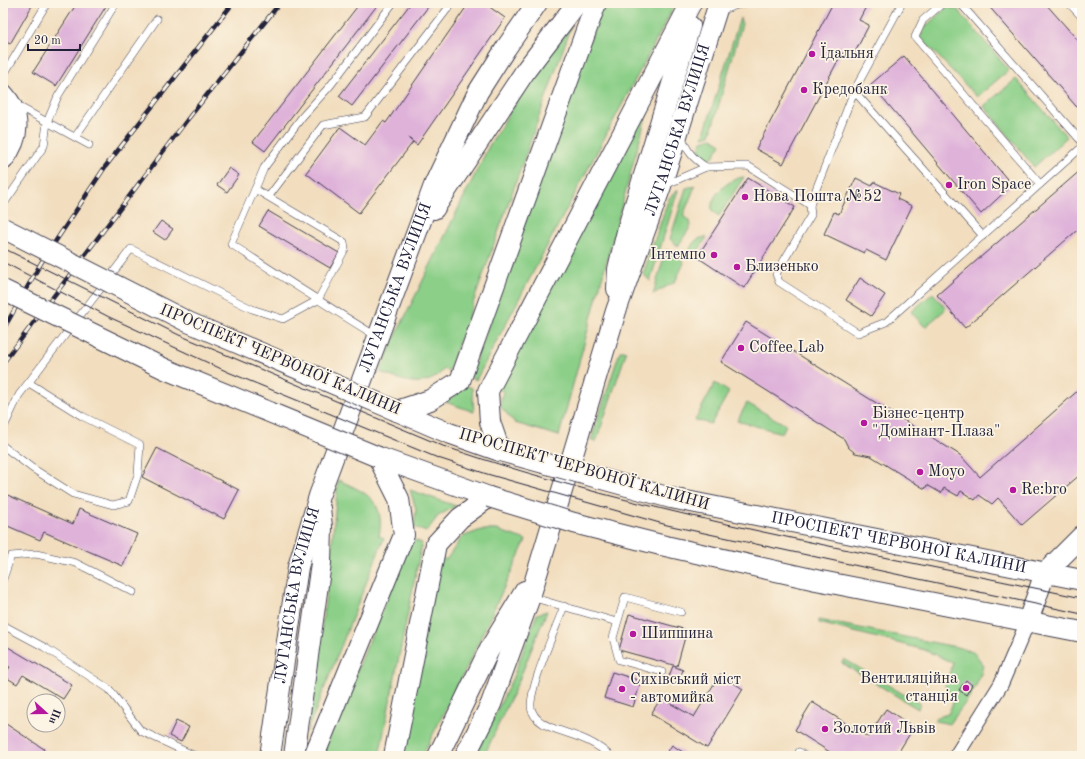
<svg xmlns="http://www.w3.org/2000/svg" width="1085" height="759" font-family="'Old Standard TT',serif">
<rect width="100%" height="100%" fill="#fcf5e5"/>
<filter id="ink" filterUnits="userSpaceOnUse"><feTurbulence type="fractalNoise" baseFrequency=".025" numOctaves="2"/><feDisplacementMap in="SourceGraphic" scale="8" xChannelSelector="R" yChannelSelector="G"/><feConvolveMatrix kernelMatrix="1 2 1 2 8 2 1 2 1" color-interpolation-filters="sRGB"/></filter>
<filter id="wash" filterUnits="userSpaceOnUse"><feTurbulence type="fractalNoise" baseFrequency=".012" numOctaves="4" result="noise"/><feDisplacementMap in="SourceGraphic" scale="16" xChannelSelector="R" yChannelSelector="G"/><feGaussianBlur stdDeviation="0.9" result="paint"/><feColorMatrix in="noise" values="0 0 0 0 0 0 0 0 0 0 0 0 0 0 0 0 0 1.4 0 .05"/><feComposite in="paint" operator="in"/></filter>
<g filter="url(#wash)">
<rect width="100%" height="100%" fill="#f2debf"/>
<g fill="#8bcf88" stroke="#567862">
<path d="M603 3H676L476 380 470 377Z"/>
<path d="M947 7 958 10 1009 70 977 97 920 37 927 25Z"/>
<path d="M740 18 742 24 710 135 703 137Z"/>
<path d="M572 24 449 371 444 369C427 391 401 381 380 372L395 337 489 146 529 81Z"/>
<path d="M1016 79 1067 137 1034 167 984 106Z"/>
<path d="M647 107 648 109 559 436 515 423 500 406 503 391 497 388Z"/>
<path d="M712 138 721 144 713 157 705 160 700 158 697 154 702 141Z"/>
<path d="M744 177 719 216 712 211C709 195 730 178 744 177Z"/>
<path d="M695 186 683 216 690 221 691 226 678 246 670 239 686 188Z"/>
<path d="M678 190 650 281 643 274 669 198Z"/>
<path d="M707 237 694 257 689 253C692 242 696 238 707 237Z"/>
<path d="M666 250 681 258 684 263 675 282 653 294Z"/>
<path d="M933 293 946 309 925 327 911 312Z"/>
<path d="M620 351H625L626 353 596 442 591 440Z"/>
<path d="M715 383 729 392 711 424 695 420Z"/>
<path d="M465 385 472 388 474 412 446 402Z"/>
<path d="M747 403 786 425 782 433 737 421Z"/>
<path d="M338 480C366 492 386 501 379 536L384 538 307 732 329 574Z"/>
<path d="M410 490 456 506 438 516 426 532 414 527 416 509Z"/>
<path d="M481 530H497L526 540 467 667 422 756H402L439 557 446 560 462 537Z"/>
<path d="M411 539 422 543 379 756H322Z"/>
<path d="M547 611 519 680 484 756H475L513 677 537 614Z"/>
<path d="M819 620 961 648 975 653 983 665C980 687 962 706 950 724L935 721V718L948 714 953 703 945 685 953 663 925 650 819 623Z"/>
<path d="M844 659 920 704 918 709 842 663Z"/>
</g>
<g id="blocks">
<g fill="#dfb2da">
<path d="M3 3 33 4 10 44 3 40Z"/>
<path d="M77 3H108L56 86 33 72Z"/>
<path d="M360 3H379L265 151 253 142Z"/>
<path d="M411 3H431L352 106 339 96Z"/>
<path d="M469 3H484L505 18 417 145 408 138 413 142 359 213 306 173 340 127 365 145 383 121 386 123Z"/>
<path d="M833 3H868L859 20 869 25 852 58 842 53 783 164 756 149Z"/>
<path d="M986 3H1045L1082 45V113Z"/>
<path d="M904 56 1012 185 981 214 871 84Z"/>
<path d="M229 168 239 175 227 192 217 185Z"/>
<path d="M1082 169V226L965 328 937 295Z"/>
<path d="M748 178 795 207 744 288 697 257Z"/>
<path d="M856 178 872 186 874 182 899 194 897 199 912 206 886 260 866 250 864 253 824 234 834 212 839 214Z"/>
<path d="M268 211 339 253 330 268 259 226Z"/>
<path d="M161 221 173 229 165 240 153 232Z"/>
<path d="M860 278 885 295 871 316 846 300Z"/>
<path d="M746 322 960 455 980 477 1082 387V473L1022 525 998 498 992 504 979 495 975 500 961 491 958 496 944 488 941 493 927 485 925 489 871 456 855 453 848 447 844 439 721 362Z"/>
<path d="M157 448 239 490 224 519 142 477Z"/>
<path d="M3 493 73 524 79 509 137 534 123 566 44 532 40 540 3 524Z"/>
<path d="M629 614 687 630 677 666 619 650Z"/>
<path d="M3 644 72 685 63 699 23 675 17 684 4 676 10 667 3 663Z"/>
<path d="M673 666 683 670 677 685 667 681Z"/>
<path d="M612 672 641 681 633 707 604 698Z"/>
<path d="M720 674 743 689 707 748 651 714 661 698 694 717Z"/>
<path d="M966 680 972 685 966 695 959 690Z"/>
<path d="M812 702 868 737 886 709 914 727 896 756H836L795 730Z"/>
<path d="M176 721 189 727 181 742 169 736Z"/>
<path d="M3 722 44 749 40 756H3Z"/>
<path d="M672 745 689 756H665Z"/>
</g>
</g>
</g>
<g filter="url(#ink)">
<use href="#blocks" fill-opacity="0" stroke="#413e4f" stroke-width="1"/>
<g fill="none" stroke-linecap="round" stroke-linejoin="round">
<g stroke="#413e4f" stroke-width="8">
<g id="lane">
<path d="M943 3 923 20 915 37 1040 184"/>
<path d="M960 3 1082 142"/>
<path d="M1069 3 1082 17"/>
<path d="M719 11 744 3"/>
<path d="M3 76 47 3"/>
<path d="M854 91 983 236"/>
<path d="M16 105 89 145"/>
<path d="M75 137 157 19"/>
<path d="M682 137C687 152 694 159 706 167"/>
<path d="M665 185 706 167 748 166 810 205 811 215 776 274 779 282 858 333 886 322 1082 147"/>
<path d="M255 189 264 168 302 117 330 86 393 3"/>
<path d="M269 196 323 125 365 117 452 3"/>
<path d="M3 205 44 146 47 122 58 96 116 3"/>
<path d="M810 205 854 91 902 3"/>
<path d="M3 429 19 395 131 249 252 309 283 319 318 300 345 249 344 242 255 189 231 244C279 275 327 306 376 336"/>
<path d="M3 446 32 468 73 494 113 505 129 501 138 474 140 445 82 416 29 383"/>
<path d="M3 579 11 556 36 554 76 563 133 592"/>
<path d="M531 597 617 622"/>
<path d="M564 606C557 626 525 696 532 711 535 719 543 724 550 727 573 736 591 738 610 756"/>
<path d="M3 625 44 647 109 689 141 731 195 756"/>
<path d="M662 672 619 660 613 638 625 597 681 612"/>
<path d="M799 752 805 756"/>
</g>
</g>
<g stroke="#413e4f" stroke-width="16">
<path id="street" d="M956 756 1001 684 1028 621"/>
</g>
<g stroke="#413e4f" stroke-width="22">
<g id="secondary">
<path d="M3 94C22 115 20 138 3 160"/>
<path d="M434 209 526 70 577 3"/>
<path d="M617 289 618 269 628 227 690 26"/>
<path d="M397 411 430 400 460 381 596 3"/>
<path d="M397 411 446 432 500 451"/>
<path d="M500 451 490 422 488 391 691 3"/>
<path d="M378 457 489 497"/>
<path id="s1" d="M671 498 1082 580"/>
<path d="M661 545 816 580 1082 632"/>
<path d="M1028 621 1045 573 1082 536"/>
<path id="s2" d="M270 756 298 567 319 496 435 183 478 92 506 48 537 3"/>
<path d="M294 756 321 563 322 527 320 508"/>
<path d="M314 756 404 535 399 499 378 457"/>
<path d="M394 756 436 544 460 518 489 497"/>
<path d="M438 756 489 650 525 591"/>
<path id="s3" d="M465 756 491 704 530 597 616 311 661 186 719 3"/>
</g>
</g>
<use href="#lane" stroke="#fff" stroke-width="7"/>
<use href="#street" stroke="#fff" stroke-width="14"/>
<use href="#secondary" stroke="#fff" stroke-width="20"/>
<g stroke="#22223b" stroke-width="1">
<path d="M3 248 179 335 443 446C651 517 868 552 1082 598"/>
<path d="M3 262 109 317 228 372 438 458 487 474 667 525 1082 614"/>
</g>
<g stroke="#22223b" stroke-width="4.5">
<g id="rail">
<path d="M3 330 41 263 105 167 233 3"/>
<path d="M3 363 187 120 280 3"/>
</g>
</g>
<use href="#rail" stroke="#fcf5e5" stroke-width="3" stroke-dasharray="9" stroke-linecap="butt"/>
<g stroke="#413e4f" stroke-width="22" stroke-linecap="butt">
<g id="secondary-bridge">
<path d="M3 228 188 322 397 411"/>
<path d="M3 290 165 369 378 457"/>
<path d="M500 451 671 498"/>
<path d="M489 497 574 523 661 545"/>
</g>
</g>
<use href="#secondary-bridge" stroke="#fff" stroke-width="20"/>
</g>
</g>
<g fill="#b5179e" stroke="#fcf5e5" stroke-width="1.5">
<circle cx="812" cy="54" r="4"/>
<circle cx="804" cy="90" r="4"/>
<circle cx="949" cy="185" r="4"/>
<circle cx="745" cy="197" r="4"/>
<circle cx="714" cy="255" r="4"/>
<circle cx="737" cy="267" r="4"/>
<circle cx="741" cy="348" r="4"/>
<circle cx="864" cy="423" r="4"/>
<circle cx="920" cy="472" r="4"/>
<circle cx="1013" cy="490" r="4"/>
<circle cx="633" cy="634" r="4"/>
<circle cx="966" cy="688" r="4"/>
<circle cx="622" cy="689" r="4"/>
<circle cx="825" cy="729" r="4"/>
</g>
<g text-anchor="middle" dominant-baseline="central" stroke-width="3.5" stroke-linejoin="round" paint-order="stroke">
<g font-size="16" fill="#22223b" stroke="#fcf5e5" text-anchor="start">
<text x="820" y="54">Їдальня</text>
<text x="812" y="90">Кредобанк</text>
<text x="957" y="185">Iron Space</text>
<text x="753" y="197">Нова Пошта №52</text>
<text x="706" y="255" text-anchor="end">Інтемпо</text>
<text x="745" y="267">Близенько</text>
<text x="749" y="348">Coffee Lab</text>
<text x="872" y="414">Бізнес-центр<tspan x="872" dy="18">"Домінант-Плаза"</tspan></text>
<text x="928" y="472">Moyo</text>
<text x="1021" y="490">Re:bro</text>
<text x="641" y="634">Шипшина</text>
<text x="958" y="679" text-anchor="end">Вентиляційна<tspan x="958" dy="18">станція</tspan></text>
<text x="630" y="680">Сихівський міст<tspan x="630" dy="18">- автомийка</tspan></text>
<text x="833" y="729">Золотий Львів</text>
</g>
<g font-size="16" fill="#22223b" stroke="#fcf5e5">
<text stroke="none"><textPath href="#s3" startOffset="662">ЛУГАНСЬКА ВУЛИЦЯ</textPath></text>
<text stroke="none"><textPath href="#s2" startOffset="487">ЛУГАНСЬКА ВУЛИЦЯ</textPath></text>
<text transform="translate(280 360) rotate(23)">ПРОСПЕКТ ЧЕРВОНОЇ КАЛИНИ</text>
<text transform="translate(584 470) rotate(16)">ПРОСПЕКТ ЧЕРВОНОЇ КАЛИНИ</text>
<text stroke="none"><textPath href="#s1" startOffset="232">ПРОСПЕКТ ЧЕРВОНОЇ КАЛИНИ</textPath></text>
<text stroke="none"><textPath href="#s2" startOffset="163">ЛУГАНСЬКА ВУЛИЦЯ</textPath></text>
</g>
</g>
<rect width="1085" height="759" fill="none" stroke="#fcf5e5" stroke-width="16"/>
<g transform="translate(46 713) rotate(111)"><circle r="19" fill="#fcf5e5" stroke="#a5a1a1"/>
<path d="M0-3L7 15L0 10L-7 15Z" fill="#b5179e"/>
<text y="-6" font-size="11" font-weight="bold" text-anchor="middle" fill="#22223b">Пн</text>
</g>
<path d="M28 44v6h52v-6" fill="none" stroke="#22223b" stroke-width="2"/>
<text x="34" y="44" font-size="12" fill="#22223b" stroke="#fcf5e5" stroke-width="3" paint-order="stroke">20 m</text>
</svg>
